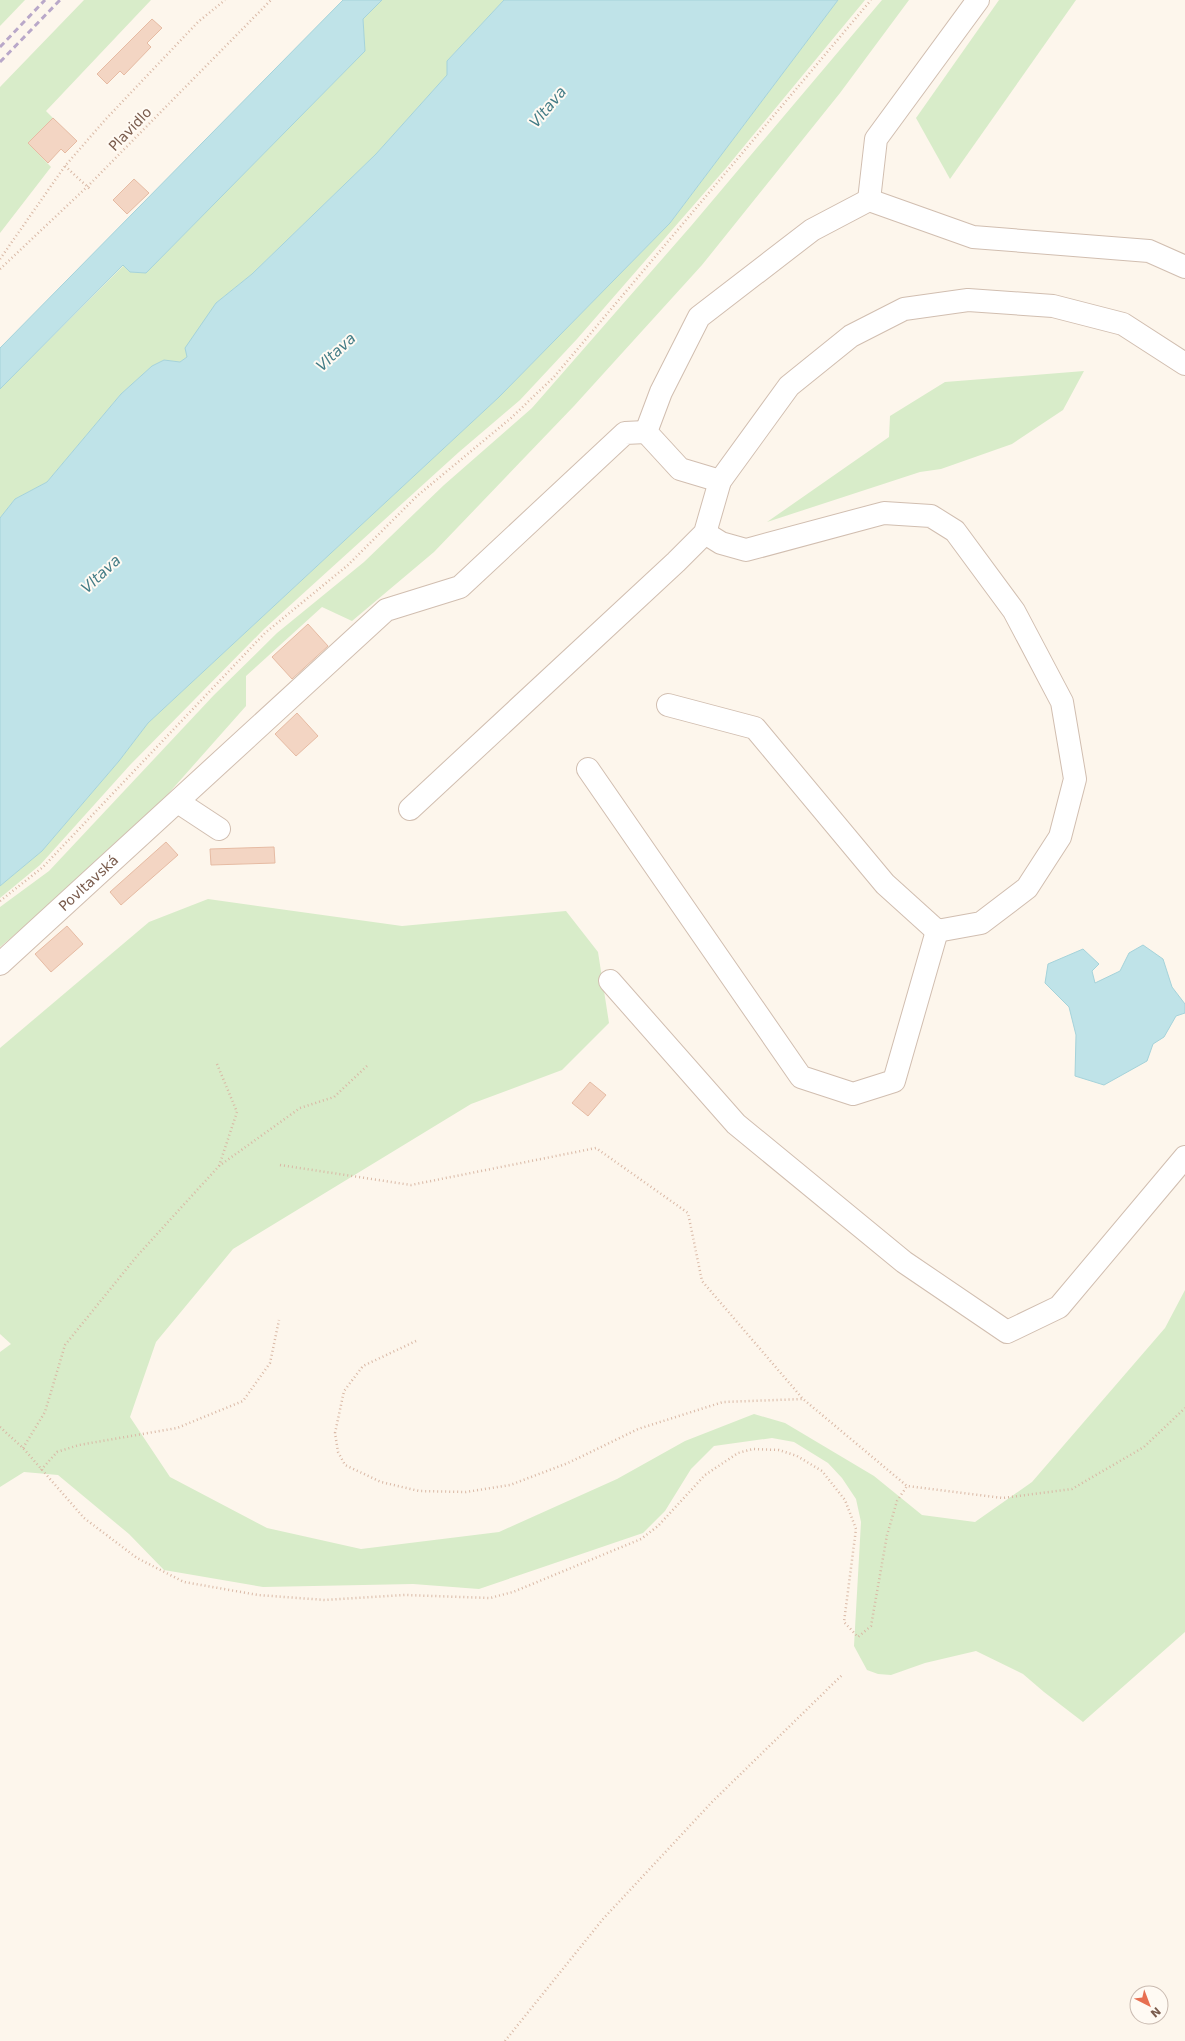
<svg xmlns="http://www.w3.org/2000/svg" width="1185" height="2041" font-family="'DejaVu Sans',sans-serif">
<rect width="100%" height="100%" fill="#fdf6ec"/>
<g fill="#d8ecc9">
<path d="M0 0H25L0 26Z"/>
<path d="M84 0H151L46 111 53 118 28 143 51 167 0 233V87Z"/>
<path d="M382 0H504L447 61V75L376 154 252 274 216 303 187 357 180 362 164 360 152 366 121 394 47 482 15 499 0 518V389L124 265 130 272 146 273 365 51 363 19Z"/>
<path d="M838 0H865L726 168 577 339 520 400 459 452 264 629 130 765 40 865 0 898V886L42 851 119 761 148 723 499 397 670 223Z"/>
<path d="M882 0H909L840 93 702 265 574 406 434 552 352 621 322 607 246 676V706L160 803 44 910 0 947V907L49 871 214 695 277 633 364 562 444 485 532 408 691 226Z"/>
<path d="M999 0H1076L950 179 916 118Z"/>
<path d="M1084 371 1063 410 1012 444 941 469 920 472 767 522 889 437 890 416 945 382Z"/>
<path d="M208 899 402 926 566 911 598 952 609 1023 562 1070 471 1104 233 1249 156 1342 130 1417 170 1477 267 1528 361 1549 499 1532 617 1479 685 1441 754 1414 785 1423 874 1476 922 1515 975 1522 1032 1482 1165 1328 1185 1290V1632L1083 1722 1044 1692 1023 1674 976 1651 925 1663 891 1675 878 1674 867 1670 854 1646 861 1522 856 1499 842 1478 828 1463 794 1442 772 1438 714 1446 691 1469 665 1511 643 1533 479 1589 413 1584 263 1587 164 1570 129 1534 58 1475 24 1472 0 1487V1352L11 1344 0 1334V1048L149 922Z"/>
</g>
<g fill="#bfe3e8" stroke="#a5d3da">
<path d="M343 0H382L363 19 365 51 146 273 130 272 123 265 0 389V348Z"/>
<path d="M504 0H838L670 223 499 397 148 723 119 761 42 851 0 886V518L15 499 47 482 121 394 152 366 164 360 180 362 187 357 185 348 216 303 252 274 376 154 447 75V61Z"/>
<path d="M1143 945 1163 959 1172 987 1185 1004V1013L1176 1016 1164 1037 1153 1044 1147 1061 1104 1085 1075 1076 1076 1035 1069 1007 1045 983 1048 964 1083 949 1099 964 1092 971 1095 983 1120 971 1129 953Z"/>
</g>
<g fill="#f3d5c3" stroke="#e6bba3">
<path d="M152 19 162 28 147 43 151 47 124 75 120 71 107 84 97 74Z"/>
<path d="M53 118 77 141 65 153 61 149 48 163 28 143Z"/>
<path d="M134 179 149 193 127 214 113 200Z"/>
<path d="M308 624 328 646 292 679 272 657Z"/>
<path d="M297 713 318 736 296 756 275 734Z"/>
<path d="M166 842 178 855 121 905 110 892Z"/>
<path d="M274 847 275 863 211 865 210 849Z"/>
<path d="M67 926 83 944 51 972 35 954Z"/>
<path d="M590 1082 606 1095 588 1116 572 1103Z"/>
</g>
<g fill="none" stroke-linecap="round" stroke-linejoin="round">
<g stroke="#d1beb0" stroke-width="24">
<g id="minor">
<path d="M869 200 876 139 978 0"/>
<path d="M720 481 680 469 646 432 661 392 699 317 812 230 869 200 973 237 1149 251 1185 267"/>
<path d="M668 705 755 728 885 884 937 931 981 923 1027 888 1060 837 1075 779 1062 702 1014 611 955 531 931 516 884 513 746 550 721 543 705 533"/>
<path d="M588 769 801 1077 853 1094 894 1081 937 931"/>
<path d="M178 802 219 829"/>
<path d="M410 809 676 562 705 533 720 481 789 386 851 336 904 309 968 300 1053 306 1123 324 1185 364"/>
<path id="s1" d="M0 964 386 610 460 587 625 433 646 432"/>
<path d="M610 981 736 1124 904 1262 1007 1332 1059 1307 1185 1157"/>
</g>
</g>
<g stroke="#d9b8a5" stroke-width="2.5" stroke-dasharray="1 3" stroke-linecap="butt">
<path d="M65 166 91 190"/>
<path d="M0 259 65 166 105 120 198 22 225 0"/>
<path d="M0 269 87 187 271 0"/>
<path d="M0 901 43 867 265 633 348 565 417 496 511 418 554 377 871 0"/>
<path d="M217 1064 237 1112 219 1166"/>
<path d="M280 1165 411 1185 596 1148 688 1213 702 1281 803 1399 907 1486 1003 1498 1072 1489 1144 1447 1185 1408"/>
<path d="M416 1341 363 1366 344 1391 335 1433 338 1452 345 1465 381 1482 419 1491 466 1492 510 1485 568 1463 638 1429 723 1402 803 1399"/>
<path d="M0 1427 23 1448 84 1518 137 1558 184 1582 258 1595 325 1600 405 1595 490 1598 513 1592 641 1539 658 1526 705 1475 738 1453 753 1449 779 1450 797 1456 822 1471 845 1500 856 1529 844 1622 858 1637 871 1626 887 1535 897 1501 907 1486"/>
<path d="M23 1448 45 1412 65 1345 137 1256 219 1166 300 1108 334 1097 367 1066"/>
<path d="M41 1470 57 1452 79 1445 177 1428 243 1401 270 1363 279 1320"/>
<path d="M505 2041 603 1919 712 1802 842 1675"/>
</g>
<use href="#minor" stroke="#fff" stroke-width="22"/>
<g stroke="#b9a8c9" stroke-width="3" stroke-dasharray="6 4" stroke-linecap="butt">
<path d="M0 47 45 0"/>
<path d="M0 62 60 0"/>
</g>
</g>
<g text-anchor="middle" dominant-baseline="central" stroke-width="4" stroke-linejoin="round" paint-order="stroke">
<g font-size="14" fill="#7a5c4d" stroke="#fffaf3">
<text transform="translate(130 129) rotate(-46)">Plavidlo</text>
<text stroke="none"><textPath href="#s1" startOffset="120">Povltavská</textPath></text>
</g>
<g font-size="15" font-style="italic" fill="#437c86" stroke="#fffaf3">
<text transform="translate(548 107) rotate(-50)">Vltava</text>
<text transform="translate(336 352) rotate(-43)">Vltava</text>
<text transform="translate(101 574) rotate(-43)">Vltava</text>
</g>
</g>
<g transform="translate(1149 2005) rotate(138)"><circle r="19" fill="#fffaf3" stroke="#cabbb1"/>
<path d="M0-3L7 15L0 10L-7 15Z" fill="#e76f51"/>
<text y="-6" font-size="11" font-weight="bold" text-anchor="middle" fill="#7a5c4d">N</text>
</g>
</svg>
